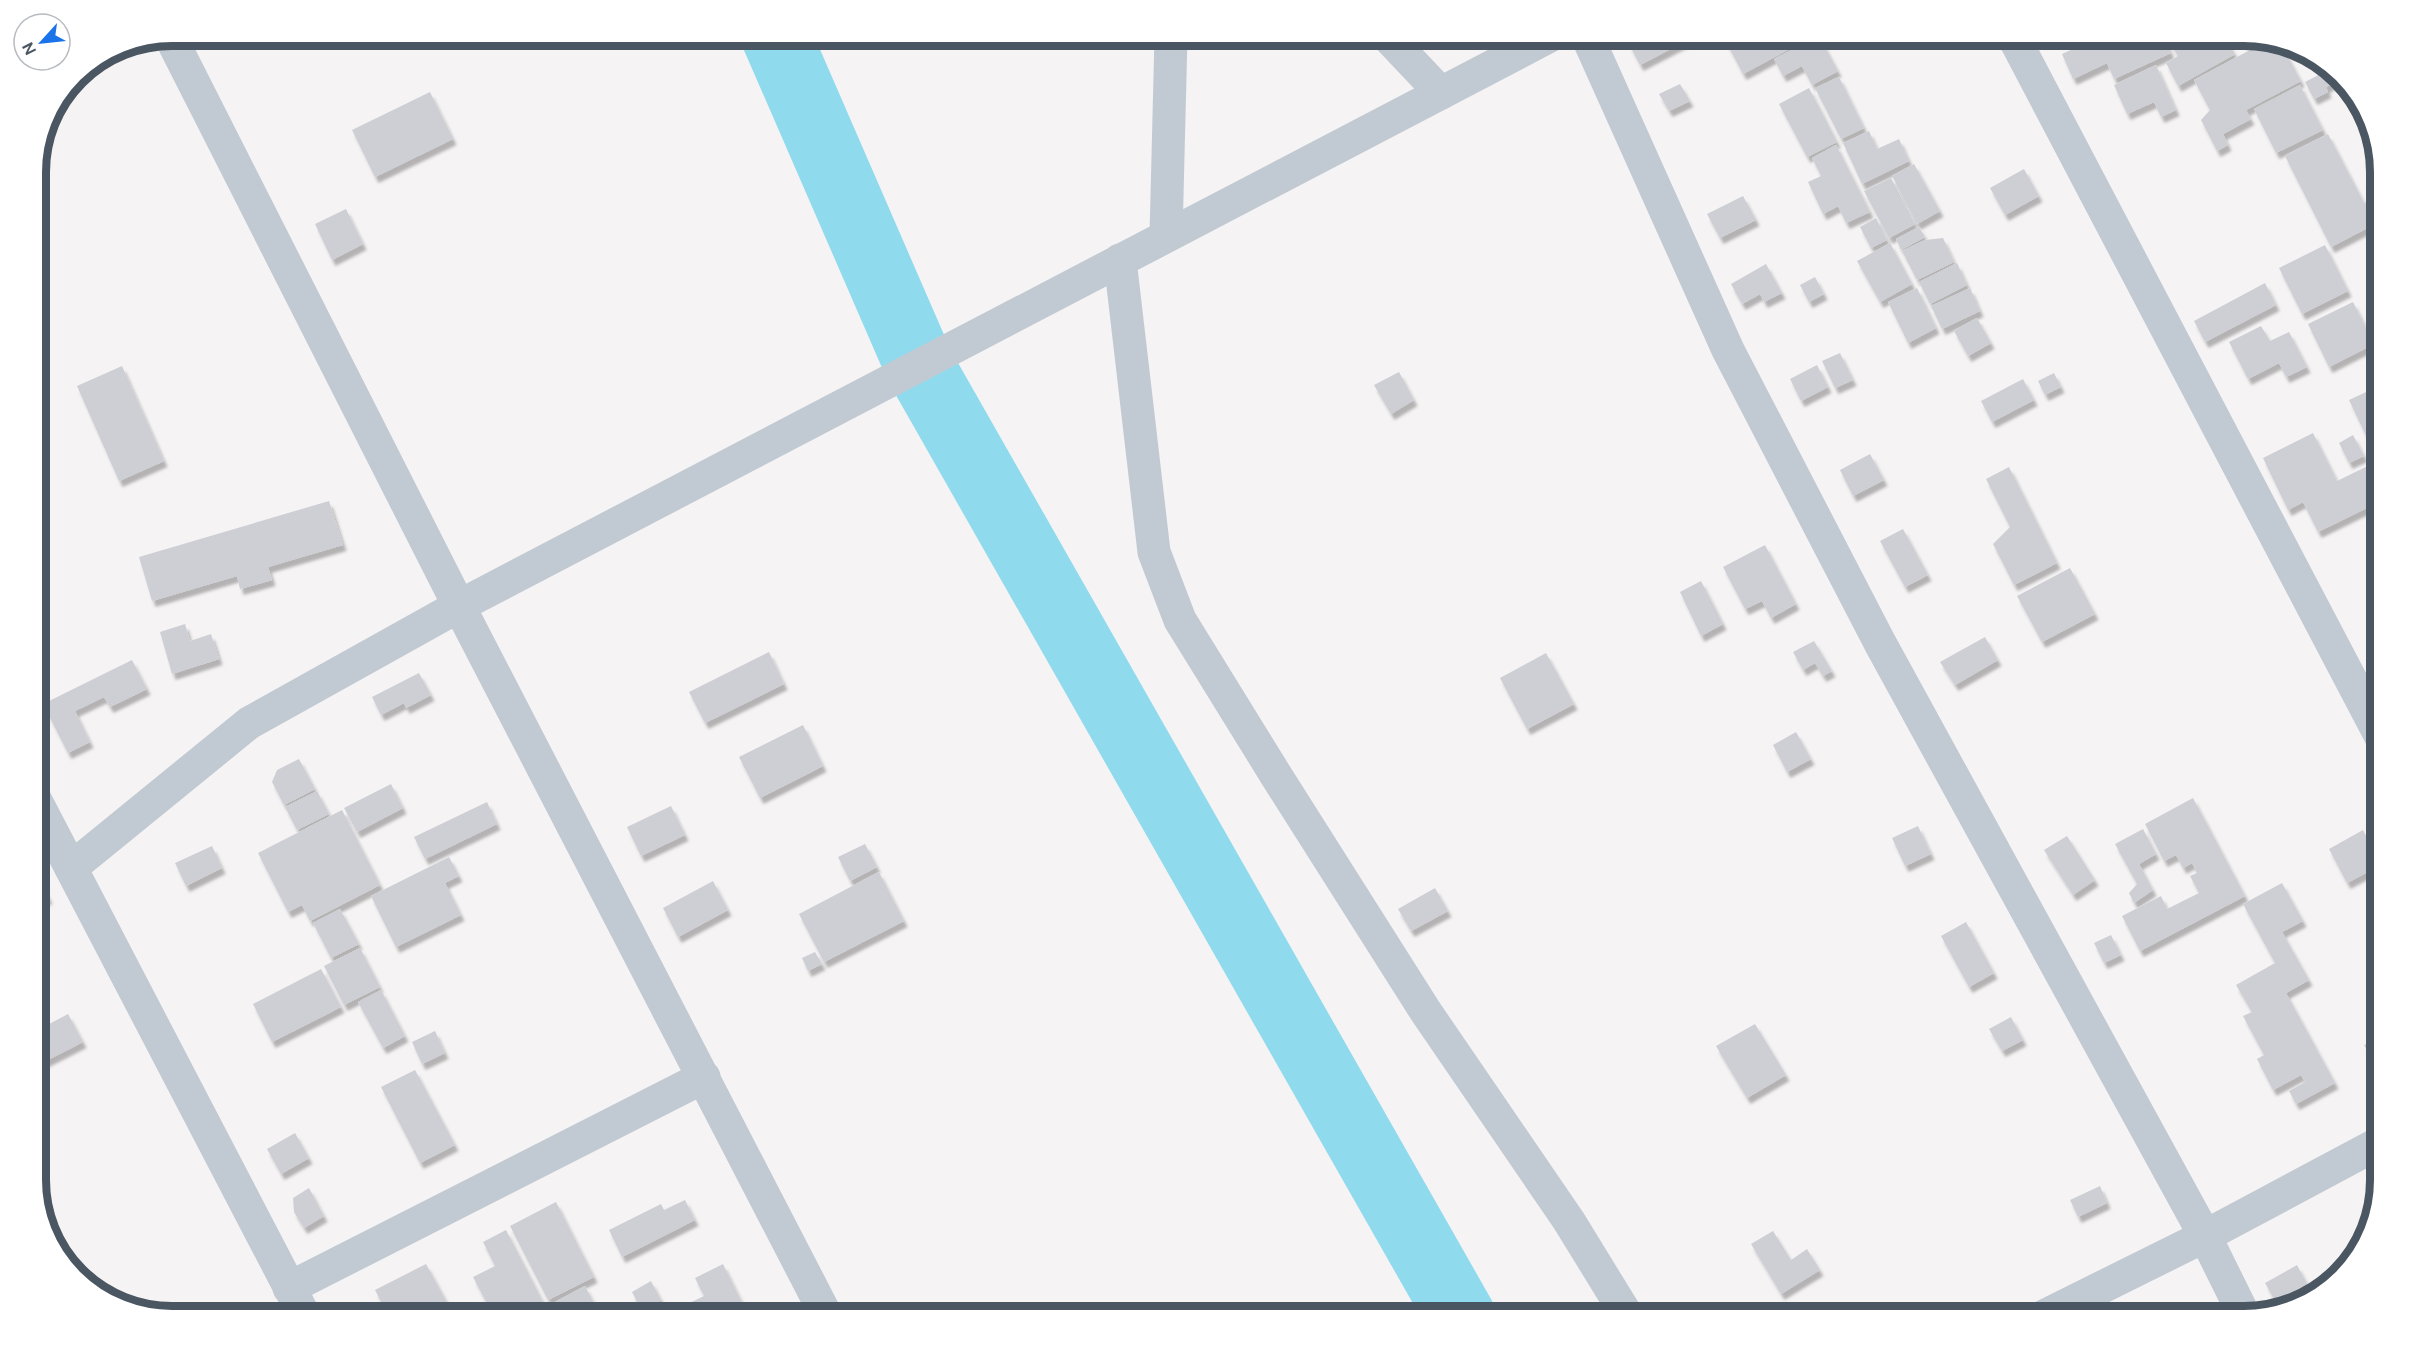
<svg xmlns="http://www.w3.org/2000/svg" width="2417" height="1353" font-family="Ubuntu,sans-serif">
<defs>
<filter id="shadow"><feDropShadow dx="3.5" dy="6" stdDeviation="1.5" flood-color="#0004"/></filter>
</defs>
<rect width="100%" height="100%" fill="#f5f3f3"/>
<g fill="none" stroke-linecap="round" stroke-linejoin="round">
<path stroke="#90daee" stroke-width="70" d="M776 36 919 365 1461 1317"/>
</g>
<g fill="#cdcfd5" filter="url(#shadow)">
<path d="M1645 36H1686L1688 40 1640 65 1629 44Z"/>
<path d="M1723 36H1789L1795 46 1743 74Z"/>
<path d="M1819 36 1838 71 1812 85 1802 66 1783 76 1774 59Z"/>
<path d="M2101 36H2136L2143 45 2163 36 2171 53 2114 79 2107 63 2073 79 2062 54Z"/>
<path d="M2174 36H2224L2235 54 2178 86 2166 63 2178 56 2168 39Z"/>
<path d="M2265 42 2282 46 2301 81 2246 110 2251 119 2223 134 2228 145 2217 151 2201 120 2210 110 2194 80Z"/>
<path d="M2156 65 2176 110 2161 117 2154 102 2127 114 2114 85Z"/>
<path d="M2328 70 2339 80 2326 87 2328 92 2314 99 2305 82Z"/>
<path d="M1839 77 1864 128 1841 139 1815 88Z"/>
<path d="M1680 84 1690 101 1669 111 1659 94Z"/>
<path d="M2300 85 2323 130 2276 153 2254 109Z"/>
<path d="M1809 88 1837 142 1807 157 1779 104Z"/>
<path d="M430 92 453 139 375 177 352 130Z"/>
<path d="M1869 131 1877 149 1899 139 1909 161 1862 184 1843 143Z"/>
<path d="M2328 134 2364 203 2381 195V221L2331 247 2285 156Z"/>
<path d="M1836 145 1870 212 1846 223 1838 206 1823 214 1808 182 1821 176 1812 158Z"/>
<path d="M1914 164 1940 211 1917 224 1892 176Z"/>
<path d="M2024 169 2039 196 2005 215 1990 188Z"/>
<path d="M1891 178 1915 224 1889 238 1864 191Z"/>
<path d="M1743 196 1756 220 1720 238 1707 214Z"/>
<path d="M346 209 363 244 332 260 315 224Z"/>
<path d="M1876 218 1887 240 1871 248 1860 227Z"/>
<path d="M1919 227 1925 237 1901 250 1896 239Z"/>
<path d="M1943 238 1954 262 1917 280 1902 251 1925 240Z"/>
<path d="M1890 243 1912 284 1880 302 1857 261Z"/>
<path d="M2325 245 2348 291 2302 314 2279 268Z"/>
<path d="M1957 263 1967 285 1930 304 1919 282Z"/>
<path d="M1766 264 1782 293 1764 302 1760 294 1742 304 1731 284Z"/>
<path d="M1815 277 1824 294 1809 302 1800 285Z"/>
<path d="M2265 283 2276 305 2205 342 2194 321Z"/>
<path d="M1917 288 1936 328 1908 343 1888 302Z"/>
<path d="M1970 288 1980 311 1942 329 1931 306Z"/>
<path d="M2353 302 2374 344 2329 367 2308 324Z"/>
<path d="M1977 318 1991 343 1968 356 1954 331Z"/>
<path d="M2261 326 2270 341 2289 332 2307 367 2286 377 2279 363 2248 379 2229 342Z"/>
<path d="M1840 353 1853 380 1835 388 1822 361Z"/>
<path d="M1817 365 1828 387 1801 401 1790 379Z"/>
<path d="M122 366 164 461 119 481 77 386Z"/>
<path d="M1399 372 1414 400 1391 414 1374 385Z"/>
<path d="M2054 373 2061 387 2045 395 2038 381Z"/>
<path d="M2023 379 2034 400 1992 422 1981 401Z"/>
<path d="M2381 385V501L2318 532 2303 502 2288 510 2263 458 2313 433 2337 481 2378 461 2349 400Z"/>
<path d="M2353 435 2364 456 2349 463 2339 443Z"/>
<path d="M1870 454 1884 480 1853 496 1840 470Z"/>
<path d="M2009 467 2057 563 2014 585 1993 544 2010 527 1986 479Z"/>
<path d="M329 501 343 545 268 567 272 580 240 589 237 576 152 601 139 557Z"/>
<path d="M1903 529 1928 575 1905 587 1880 541Z"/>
<path d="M1765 545 1796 604 1771 618 1762 601 1745 609 1723 567Z"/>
<path d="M2070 568 2095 614 2042 642 2017 596Z"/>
<path d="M1701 581 1723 624 1701 636 1680 592Z"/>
<path d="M185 624 190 641 211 634 219 659 172 674 160 632Z"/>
<path d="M1985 637 1998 660 1955 685 1940 662Z"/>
<path d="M1814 641 1832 671 1823 676 1815 663 1803 670 1793 652Z"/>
<path d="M769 652 784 684 705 723 689 692Z"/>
<path d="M1546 653 1574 704 1527 729 1500 678Z"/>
<path d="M132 660 147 689 110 707 104 697 75 711 90 742 68 753 43 704Z"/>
<path d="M419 673 431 695 406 708 404 703 381 715 372 697Z"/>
<path d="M803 725 823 766 760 798 739 757Z"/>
<path d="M1796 732 1811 759 1787 772 1773 745Z"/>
<path d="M299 759 315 789 284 805 272 782 277 770Z"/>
<path d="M391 784 403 808 357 832 344 808Z"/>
<path d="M317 791 329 814 297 830 285 807Z"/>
<path d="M2193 798 2245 896 2140 951 2122 916 2161 896 2167 909 2199 893 2190 876 2197 873 2192 863 2183 868 2176 855 2164 861 2145 824Z"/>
<path d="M487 802 497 824 425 859 414 837Z"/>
<path d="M671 806 685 835 641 856 627 827Z"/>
<path d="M342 810 380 885 310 921 302 905 288 912 258 853Z"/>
<path d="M1918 826 1931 854 1905 866 1892 838Z"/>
<path d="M2143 829 2156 854 2139 864 2153 890 2134 903 2129 893 2137 884 2115 844Z"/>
<path d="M2363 830 2381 865 2347 883 2329 849Z"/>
<path d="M2067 836 2095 880 2073 895 2044 850Z"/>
<path d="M865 844 877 867 850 881 838 857Z"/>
<path d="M212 846 222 868 186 886 175 863Z"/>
<path d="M449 857 459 876 445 883 461 915 396 947 371 896Z"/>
<path d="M879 872 904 921 824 962 799 914Z"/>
<path d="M36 874 49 898 36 904Z"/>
<path d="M713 881 728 910 678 937 663 908Z"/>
<path d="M2282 883 2303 921 2282 932 2309 980 2286 993 2335 1083 2296 1104 2289 1091 2305 1082 2301 1075 2273 1090 2257 1059 2264 1055 2243 1016 2252 1012 2236 985 2275 963 2243 904Z"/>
<path d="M1435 888 1448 911 1411 931 1398 909Z"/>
<path d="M340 909 359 944 331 958 313 923Z"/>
<path d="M1966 922 1994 973 1969 987 1941 936Z"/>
<path d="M2111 935 2121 955 2104 963 2094 943Z"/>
<path d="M360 948 380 987 344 1005 324 966Z"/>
<path d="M815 952 822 964 808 971 802 958Z"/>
<path d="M321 969 341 1007 272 1042 253 1004Z"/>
<path d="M381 990 405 1036 383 1048 358 1002Z"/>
<path d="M68 1014 83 1042 36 1066V1031Z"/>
<path d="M2011 1017 2023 1040 2002 1051 1989 1029Z"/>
<path d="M1755 1024 1786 1075 1747 1098 1716 1046Z"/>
<path d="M435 1031 445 1053 422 1064 412 1042Z"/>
<path d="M2381 1038V1062L2375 1065 2364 1045Z"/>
<path d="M415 1070 455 1145 420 1163 381 1087Z"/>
<path d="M295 1133 309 1158 281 1174 267 1149Z"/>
<path d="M2100 1186 2107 1203 2078 1217 2070 1200Z"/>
<path d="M309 1188 324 1216 304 1228 294 1212 293 1198Z"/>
<path d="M685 1200 695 1220 622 1257 609 1230 661 1204 664 1210Z"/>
<path d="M556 1202 594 1277 548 1300 510 1226Z"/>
<path d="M506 1230 544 1304 518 1317H494L473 1277 495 1266 483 1242Z"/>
<path d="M1773 1231 1791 1260 1807 1249 1820 1270 1781 1294 1751 1244Z"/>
<path d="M426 1264 449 1306 428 1317H389L375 1290Z"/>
<path d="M723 1264 749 1317H681L677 1309 704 1296 695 1278Z"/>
<path d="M2344 1264 2345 1266 2317 1295 2310 1283Z"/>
<path d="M2297 1265 2314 1297 2279 1308 2265 1283Z"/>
<path d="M651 1281 661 1300 642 1311 632 1292Z"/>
<path d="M585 1286 601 1317H527Z"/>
</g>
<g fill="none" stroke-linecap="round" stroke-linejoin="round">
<g stroke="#c1cad2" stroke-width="33">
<path d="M170 36 459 606 827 1317"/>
<path d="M1387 36 1441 93"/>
<path d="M1587 36 1728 350 1880 643 2205 1236 2245 1317"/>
<path d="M2013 36 2381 737"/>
<path d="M1166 236 1171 36"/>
<path d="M1120 260 1154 552 1180 620 1277 777 1426 1012 1569 1221 1628 1317"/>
<path d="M36 801 305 1317"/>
<path d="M71 868 249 723 459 606 1550 36"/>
<path d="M289 1288 704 1077"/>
<path d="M2042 1317 2205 1236 2381 1142"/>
</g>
</g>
<path d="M0 0H2417V1353H0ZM172 46H2244A126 126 0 0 1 2370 172V1180A126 126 0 0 1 2244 1306H172A126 126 0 0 1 46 1180V172A126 126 0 0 1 172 46Z" fill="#fff" fill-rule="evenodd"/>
<path fill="none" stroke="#4a5661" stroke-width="8" d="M172 46H2244A126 126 0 0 1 2370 172V1180A126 126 0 0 1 2244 1306H172A126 126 0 0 1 46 1180V172A126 126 0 0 1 172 46Z"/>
<g transform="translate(42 42) rotate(243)"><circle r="28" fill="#ffffff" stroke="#b7bbc0" stroke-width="1.5"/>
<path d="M0-4.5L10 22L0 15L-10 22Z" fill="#1a73e8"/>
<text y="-9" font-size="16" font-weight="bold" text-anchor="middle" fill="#4a5661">N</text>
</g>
</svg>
